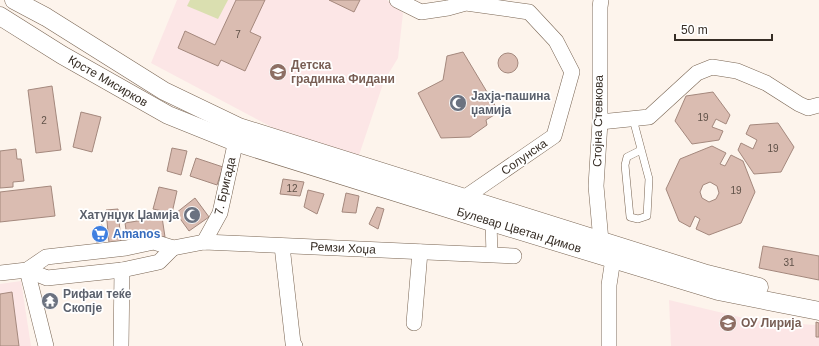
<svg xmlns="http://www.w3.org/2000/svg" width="819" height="346" font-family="Helvetica,sans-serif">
<rect width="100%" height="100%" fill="#fdf4ec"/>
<g fill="#fce6e6">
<path d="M177 0H387L403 13 398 58 384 81 357 161 279 131 151 63Z"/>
<path d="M21 281 31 346H0V284Z"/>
<path d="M669 300 756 321 816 325V337H819V346H671Z"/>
</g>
<path fill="#dadfb0" d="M190 0H228L218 19 187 6Z"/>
<g fill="#dabcb1" stroke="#a4887d" fill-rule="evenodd">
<path d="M236 0H265L250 32 261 37 245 71 221 60 218 66 178 48 185 31 215 45Z"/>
<path d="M329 0H360L354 12Z"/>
<path d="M463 52 499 112 486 120 487 125 470 137 441 138 418 93 443 80 447 56Z"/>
<circle cx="508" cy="63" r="10"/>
<path d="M52 86 61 150 36 153 28 90Z"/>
<path d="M713 92 730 115 726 124 716 119 712 127 723 131 719 140 692 144 675 121 686 96Z"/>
<path d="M81 112 101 117 92 152 73 147Z"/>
<path d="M778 123 794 147 781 172 754 174 738 150 741 143 753 149 757 140 746 134 750 125Z"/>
<path d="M712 146 726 153 720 164 725 166 731 155 743 161 755 192 741 223 709 235 696 229 700 219 695 216 690 227 679 221 666 189 680 159ZM710 182 717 186 719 193 716 199 709 202 702 198 700 192 703 185Z"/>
<path d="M172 148 187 151 181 175 167 171Z"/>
<path d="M16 149 17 159H21L24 181 13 182V187L0 188V151Z"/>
<path d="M196 158 223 167 217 185 190 176Z"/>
<path d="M283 179 304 182 300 196 280 194Z"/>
<path d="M51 186 55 216 0 222V192Z"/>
<path d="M159 187 177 191 172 213 153 209Z"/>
<path d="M308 190 324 194 317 214 304 207Z"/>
<path d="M346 193 359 196 356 213 342 212Z"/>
<path d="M195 198 209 217 189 231 176 213Z"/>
<path d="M377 207 384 209 378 229 369 224Z"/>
<path d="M118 209 121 242 109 243 106 210Z"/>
<path d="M162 217 165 237 128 243 125 223Z"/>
<path d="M102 225 104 241 97 243 96 227Z"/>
<path d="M763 246 819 256V280L759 268Z"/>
<path d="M12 292 19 346H0V294Z"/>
<path d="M816 322 819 323V337H816Z"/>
</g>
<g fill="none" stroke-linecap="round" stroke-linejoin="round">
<g stroke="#796553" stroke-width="8">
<path id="service" d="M633 119 649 179 647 216 638 219 630 217 625 165 627 157 641 150"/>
</g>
<g stroke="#796553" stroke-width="12">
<path id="pedestrian" d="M491 222 492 255"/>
</g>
<g stroke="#796553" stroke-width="16">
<g id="minor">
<path d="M397 0 421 12 448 8 466 3 529 12 556 41 572 72 554 136 464 198"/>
<path d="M600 122 649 117 697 73 712 67 737 71 766 83 799 104 808 108 819 105"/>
<path d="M601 241 596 186 600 122V7L601 0"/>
<path d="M204 242 220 213 238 131"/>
<path d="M282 246 293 343 295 346"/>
<path d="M27 270 47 278 122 270 159 262 173 248"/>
<path d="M27 270 46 346"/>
<path d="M0 273 27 270 46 257 126 248 154 242 173 248 204 242 514 256"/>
<path d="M414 323 420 252"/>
<path d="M121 346 122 270"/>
<path d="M609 346V285L613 259"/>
</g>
</g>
<g stroke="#796553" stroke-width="19">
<g id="tertiary">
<path d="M14 0 46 17 164 91 239 127 707 274 759 287"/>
<path d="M0 16 62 55 168 115 235 142 491 222 718 291 819 311"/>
</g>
</g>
<use href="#service" stroke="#fff" stroke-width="7"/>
<use href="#pedestrian" stroke="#fff" stroke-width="11"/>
<use href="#minor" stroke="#fff" stroke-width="15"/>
<use href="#tertiary" stroke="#fff" stroke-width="18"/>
</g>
<defs>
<g id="school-disc" transform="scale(0.9)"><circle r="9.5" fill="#8d6e63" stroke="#fff"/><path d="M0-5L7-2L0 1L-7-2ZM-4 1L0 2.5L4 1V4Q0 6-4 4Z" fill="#fff"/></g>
<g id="mosque-disc" transform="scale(0.9)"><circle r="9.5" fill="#6b7280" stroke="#fff"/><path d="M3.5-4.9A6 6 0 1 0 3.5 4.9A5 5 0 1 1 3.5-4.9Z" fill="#fff"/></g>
<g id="supermarket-disc" transform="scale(0.9)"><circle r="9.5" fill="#3f7fe0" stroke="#fff"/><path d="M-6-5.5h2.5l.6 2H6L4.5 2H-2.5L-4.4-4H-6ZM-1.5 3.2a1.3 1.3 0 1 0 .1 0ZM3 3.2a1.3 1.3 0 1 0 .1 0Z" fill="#fff"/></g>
<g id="temple-disc" transform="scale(0.9)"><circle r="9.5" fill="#6b7280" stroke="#fff"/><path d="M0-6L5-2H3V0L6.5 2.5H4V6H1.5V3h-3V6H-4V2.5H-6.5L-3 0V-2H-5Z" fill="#fff"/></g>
</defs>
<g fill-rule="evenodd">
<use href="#school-disc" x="278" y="72"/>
<use href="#mosque-disc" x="458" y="103"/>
<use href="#mosque-disc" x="192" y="215"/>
<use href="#supermarket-disc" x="100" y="234"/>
<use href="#temple-disc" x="50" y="301"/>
<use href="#school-disc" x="728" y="323"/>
</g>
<g text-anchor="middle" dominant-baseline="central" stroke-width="3.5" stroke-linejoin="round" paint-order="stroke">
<g font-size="10" fill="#5f5148">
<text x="238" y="34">7</text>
<text x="703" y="117">19</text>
<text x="44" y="120">2</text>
<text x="773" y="148">19</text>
<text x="292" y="188">12</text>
<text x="736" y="190">19</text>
<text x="789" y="262">31</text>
</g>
<g font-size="12" font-weight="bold" fill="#785e54" stroke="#fff" text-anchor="start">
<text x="291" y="65">Детска<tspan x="291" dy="14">градинка Фидани</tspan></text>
<text x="741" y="323">ОУ Лирија</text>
</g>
<g font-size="12" fill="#362d25" stroke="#fff">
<text transform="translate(108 81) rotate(30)">Крсте Мисирков</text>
<text transform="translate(598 121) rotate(-89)">Стојна Стевкова</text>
<text transform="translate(524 157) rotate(-35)">Солунска</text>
<text transform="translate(225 186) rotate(-77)">7. Бригада</text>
<text transform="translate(519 230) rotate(17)">Булевар Цветан Димов</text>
<text transform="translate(343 248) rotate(3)">Ремзи Хоџа</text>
</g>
<g font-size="12" font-weight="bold" fill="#5b616d" stroke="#fff" text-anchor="start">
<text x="471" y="96">Јахја-пашина<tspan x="471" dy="14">џамија</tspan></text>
<text x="179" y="215" text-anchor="end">Хатунџук Џамија</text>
<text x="63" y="294">Рифаи теќе<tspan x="63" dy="14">Скопје</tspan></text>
</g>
<g font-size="12" font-weight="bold" fill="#366cbe" stroke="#fff" text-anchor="start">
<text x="113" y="234">Amanos</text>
</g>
</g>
<path d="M675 34v6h97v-6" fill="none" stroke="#362d25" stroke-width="2"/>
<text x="681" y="34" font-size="12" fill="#362d25" stroke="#ffffff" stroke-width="3" paint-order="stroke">50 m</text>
</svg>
